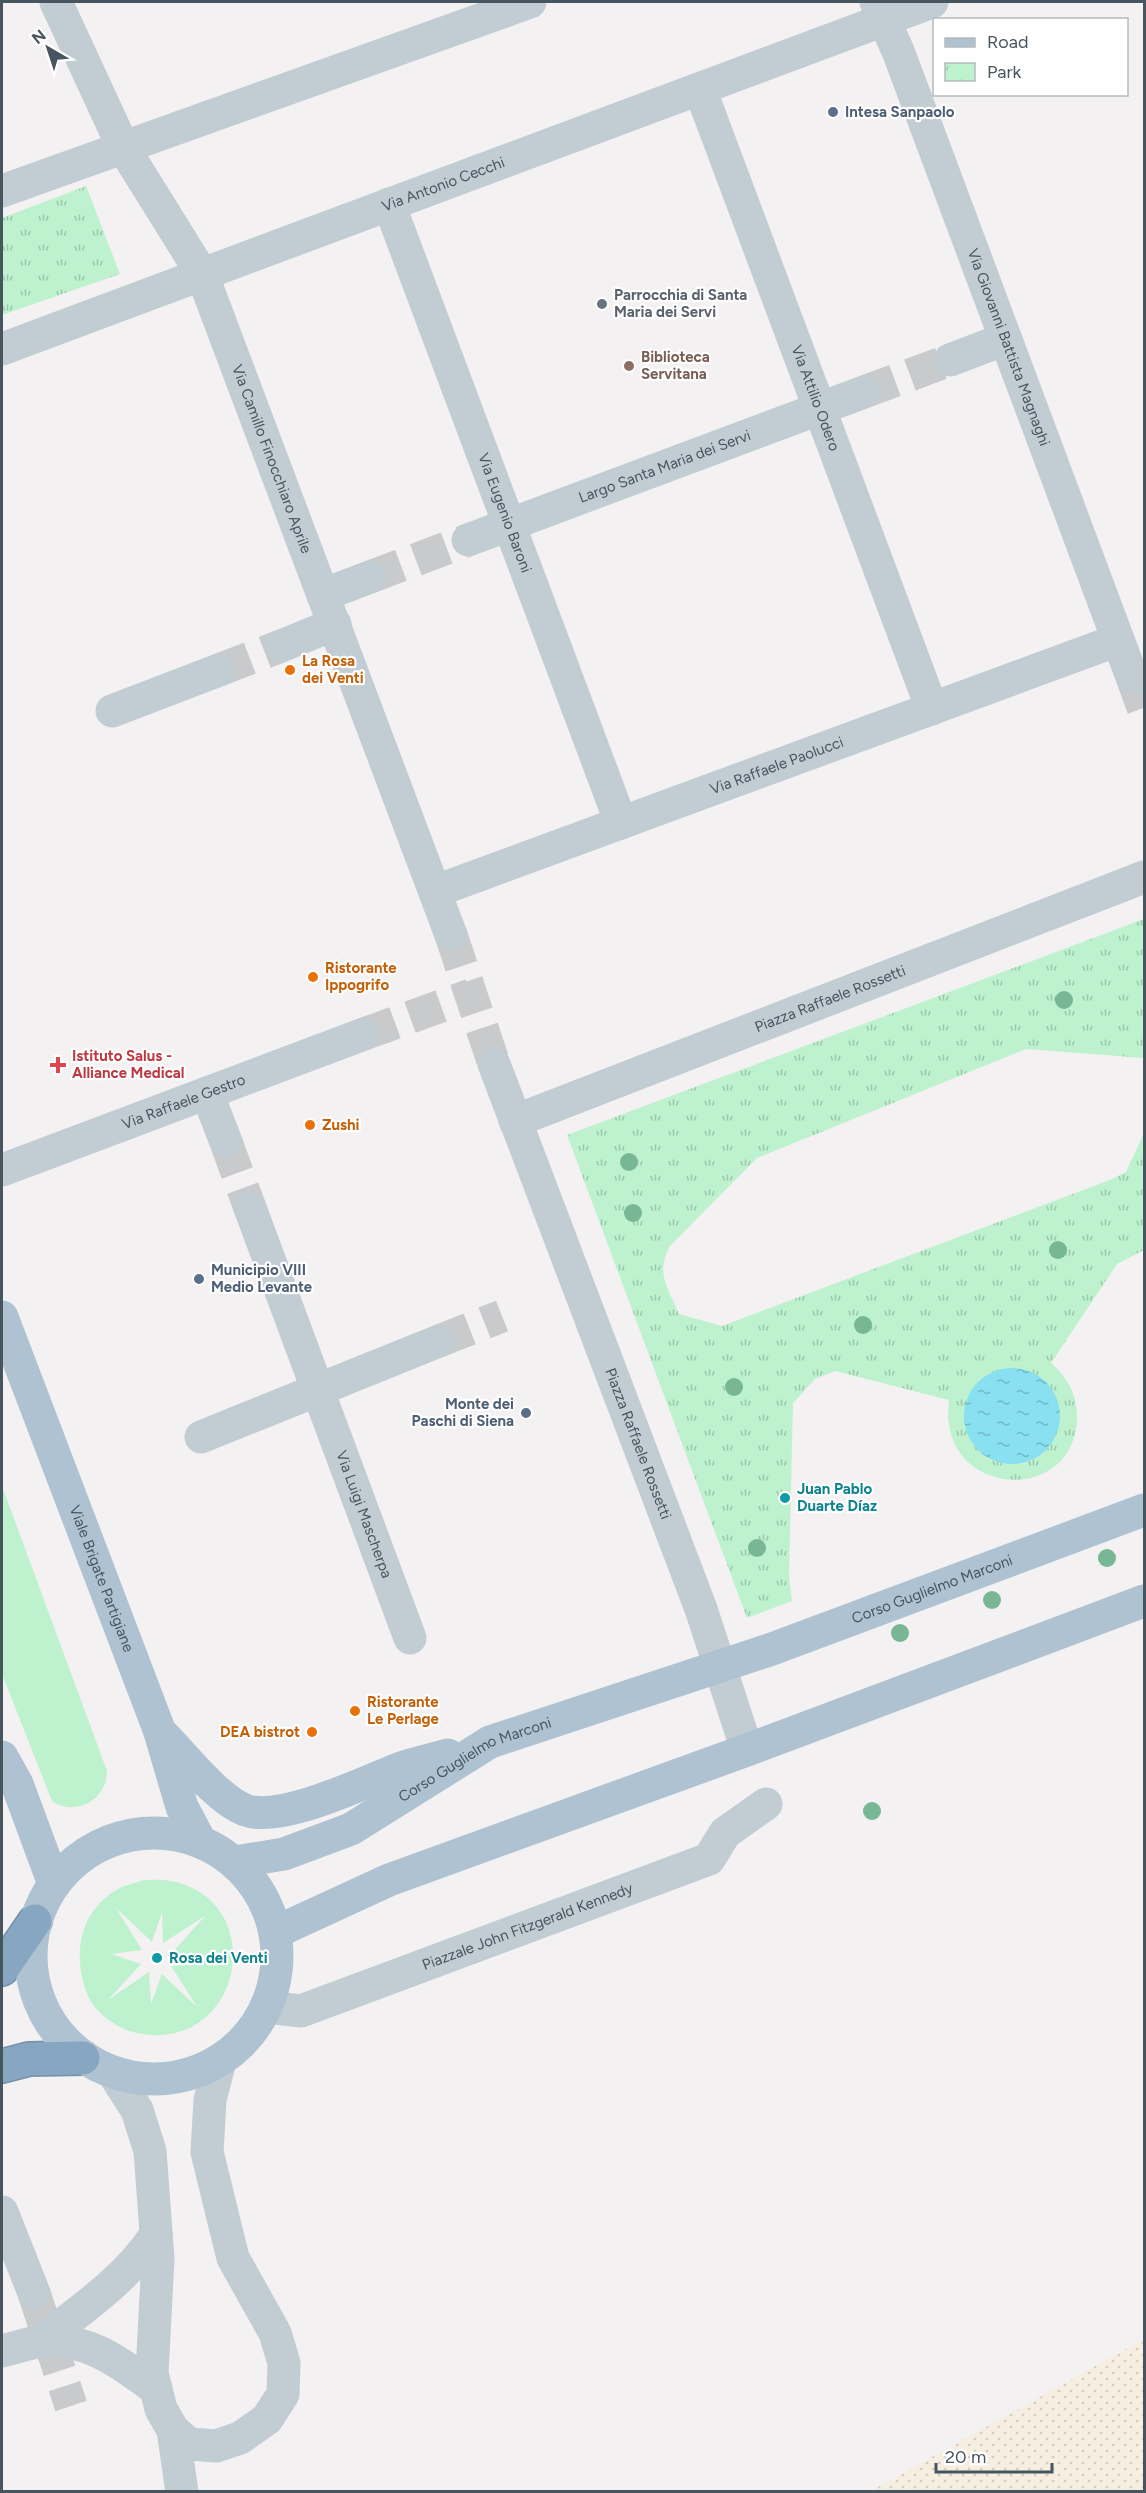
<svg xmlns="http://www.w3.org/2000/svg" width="1146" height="2493" font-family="Figtree,sans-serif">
<defs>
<pattern id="sand-dots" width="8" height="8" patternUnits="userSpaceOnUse" patternTransform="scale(1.5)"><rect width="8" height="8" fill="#f5eee1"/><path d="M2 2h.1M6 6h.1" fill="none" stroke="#d3cec3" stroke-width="1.8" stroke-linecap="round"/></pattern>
<pattern id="park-tufts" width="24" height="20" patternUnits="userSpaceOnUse" patternTransform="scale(1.5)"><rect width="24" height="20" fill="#bef2cf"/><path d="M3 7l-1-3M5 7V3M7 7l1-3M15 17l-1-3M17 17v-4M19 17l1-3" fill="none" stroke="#9cc7ab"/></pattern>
<pattern id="water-ripples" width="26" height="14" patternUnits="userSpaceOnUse" patternTransform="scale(1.5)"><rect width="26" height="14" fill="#88e0f1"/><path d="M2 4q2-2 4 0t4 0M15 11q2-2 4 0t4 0" fill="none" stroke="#71b8c6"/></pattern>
</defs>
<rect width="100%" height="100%" fill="#f3f1f1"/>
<g fill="#bef2cf" fill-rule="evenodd">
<path d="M2 1486 107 1771C107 1800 75 1817 52 1801L2 1674Z"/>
<path d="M144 1880C152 1880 163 1879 171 1881 272 1901 242 2055 137 2033 118 2029 96 2014 88 1996 72 1958 78 1911 118 1889 125 1885 136 1883 144 1880ZM116 1908 152 1942 162 1912 163 1943 205 1916 172 1953 202 1963 171 1966 197 2007 162 1974 151 2004 149 1972 108 2000 141 1964 111 1954 142 1950Z"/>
</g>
<path fill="url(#sand-dots)" d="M1144 2339V2487L1137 2491H871Z"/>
<g fill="url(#park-tufts)">
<path d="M86 186 120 274 2 315V218Z"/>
<path d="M1144 919V1058L1026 1049 757 1158 670 1246C655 1274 668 1287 679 1314L722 1326 1110 1180 1126 1172 1144 1133V1250L1117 1264 1051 1363C1068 1378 1078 1396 1077 1420 1073 1507 936 1498 949 1400L835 1371 815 1379 793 1403 789 1575 792 1601 747 1618 567 1135Z"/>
</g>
<circle fill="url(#water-ripples)" cx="1012" cy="1416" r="48"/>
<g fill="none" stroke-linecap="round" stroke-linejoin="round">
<g stroke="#c8cacc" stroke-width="33" stroke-dasharray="33 16" stroke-linecap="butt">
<path d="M864 392 950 360"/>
<path d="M370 577 468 540"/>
<path d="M219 670 281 646"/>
<path d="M1132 677 1144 710"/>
<path d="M451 935 494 1064"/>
<path d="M364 1034 471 995"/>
<path d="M226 1142 250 1208"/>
<path d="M439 1341 502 1316"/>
<path d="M34 2293 71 2406"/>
</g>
<g stroke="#7191ae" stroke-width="36">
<g id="highway">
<path d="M2 1969 35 1921"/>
<path d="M2 2066 29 2059 83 2058"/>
</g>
</g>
<g stroke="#c1ccd3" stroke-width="33">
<path id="s1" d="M56 2 123 147 202 274 451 935"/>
<path id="s2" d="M876 2 898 51 1132 677"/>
<path id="s3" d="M700 89 932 709"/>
<path d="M2 191 530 2"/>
<path id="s4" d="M389 204 621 823"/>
<path id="s5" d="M2 349 932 2"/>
<path d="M950 360 1005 339"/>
<path id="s6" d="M468 540 864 392"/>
<path d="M323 595 370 577"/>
<path d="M281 646 335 624"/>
<path d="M112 711 219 670"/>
<path id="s7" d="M436 891 1118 640"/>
<path id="s8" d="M494 1064 701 1609 747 1750"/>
<path d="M207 1093 226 1142"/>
<path id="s9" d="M515 1121 1144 877"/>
<path id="s10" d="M2 1170 364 1034"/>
<path id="s11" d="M250 1208 410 1638"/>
<path d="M201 1437 439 1341"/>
<path id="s12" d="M267 2007 301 2011 709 1859 725 1833 766 1804"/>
<path d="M114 2074 137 2110 150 2151 158 2259 152 2373 161 2409 173 2430 189 2444 216 2446 240 2438 267 2419 283 2394 284 2363 275 2333 233 2258 207 2152 210 2100 220 2061"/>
<path d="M2 2212 34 2293"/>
<path d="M41 2341C82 2309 128 2278 156 2234"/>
<path d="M2 2351C15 2348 29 2343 42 2341 86 2336 123 2365 156 2389"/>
<path d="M173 2430 182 2492"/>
</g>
<g stroke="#afc2d1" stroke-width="33">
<path id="s13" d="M2 1317 160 1732 182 1807 200 1841"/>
<path d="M164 1736C185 1757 217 1799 245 1810 281 1824 368 1780 404 1767 418 1763 433 1759 448 1755"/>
<path d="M2 1757 17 1784 54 1884"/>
<circle cx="154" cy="1956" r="123"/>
<path id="s14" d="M235 1862 284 1854 351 1829 490 1742 772 1649 1144 1510"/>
<path d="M276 1932 389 1880 747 1750 1144 1601"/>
</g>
<use href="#highway" stroke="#86a6c2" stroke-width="33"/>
</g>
<g fill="#77b794">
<circle cx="1064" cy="1000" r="9"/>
<circle cx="629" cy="1162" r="9"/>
<circle cx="633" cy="1213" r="9"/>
<circle cx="1058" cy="1250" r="9"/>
<circle cx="863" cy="1325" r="9"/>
<circle cx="734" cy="1387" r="9"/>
<circle cx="757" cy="1548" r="9"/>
<circle cx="1107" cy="1558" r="9"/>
<circle cx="992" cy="1600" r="9"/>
<circle cx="900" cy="1633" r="9"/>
<circle cx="872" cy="1811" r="9"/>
</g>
<g fill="#5c6f8a" stroke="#fff" stroke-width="2">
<circle cx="833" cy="112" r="6"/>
<circle cx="199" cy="1279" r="6"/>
<circle cx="526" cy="1413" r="6"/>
</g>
<circle fill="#6b7280" stroke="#fff" stroke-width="2" cx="602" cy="304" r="6"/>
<circle fill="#8d6e63" stroke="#fff" stroke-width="2" cx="629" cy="366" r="6"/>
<g fill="#e8710a" stroke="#fff" stroke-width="2">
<circle cx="290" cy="670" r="6"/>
<circle cx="313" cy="977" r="6"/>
<circle cx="310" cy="1125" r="6"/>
<circle cx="355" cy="1711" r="6"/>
<circle cx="312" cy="1732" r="6"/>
</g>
<path fill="#e0444e" stroke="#fff" stroke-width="2" d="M55 1056h6v6h6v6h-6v6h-6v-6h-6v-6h6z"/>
<g fill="#0f9aa8" stroke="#fff" stroke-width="2">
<circle cx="785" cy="1498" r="6"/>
<circle cx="157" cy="1958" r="6"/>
</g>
<g text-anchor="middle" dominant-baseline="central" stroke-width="4.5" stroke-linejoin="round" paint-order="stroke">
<g font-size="15" font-weight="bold" fill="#4e5e75" stroke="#fff" text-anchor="start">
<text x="845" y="112">Intesa Sanpaolo</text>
<text x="211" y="1270">Municipio VIII<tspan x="211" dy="17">Medio Levante</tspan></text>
<text x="514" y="1404" text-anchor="end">Monte dei<tspan x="514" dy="17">Paschi di Siena</tspan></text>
</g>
<g font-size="15" fill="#47555f" stroke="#fff">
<text stroke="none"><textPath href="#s5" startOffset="471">Via Antonio Cecchi</textPath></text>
<text stroke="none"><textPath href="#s2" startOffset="370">Via Giovanni Battista Magnaghi</textPath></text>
<text stroke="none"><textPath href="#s3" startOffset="330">Via Attilio Odero</textPath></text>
<text stroke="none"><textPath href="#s1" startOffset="507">Via Camillo Finocchiaro Aprile</textPath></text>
<text stroke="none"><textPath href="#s6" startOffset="210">Largo Santa Maria dei Servi</textPath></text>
<text stroke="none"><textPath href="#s4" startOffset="330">Via Eugenio Baroni</textPath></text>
<text stroke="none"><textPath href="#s7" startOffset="363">Via Raffaele Paolucci</textPath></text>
<text stroke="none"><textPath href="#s9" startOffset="338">Piazza Raffaele Rossetti</textPath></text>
<text stroke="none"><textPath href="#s10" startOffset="194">Via Raffaele Gestro</textPath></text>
<text stroke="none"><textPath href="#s8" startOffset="406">Piazza Raffaele Rossetti</textPath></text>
<text stroke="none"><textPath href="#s11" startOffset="327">Via Luigi Mascherpa</textPath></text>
<text stroke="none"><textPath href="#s13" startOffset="280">Viale Brigate Partigiane</textPath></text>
<text stroke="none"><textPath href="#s14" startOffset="753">Corso Guglielmo Marconi</textPath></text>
<text stroke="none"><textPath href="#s14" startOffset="264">Corso Guglielmo Marconi</textPath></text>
<text stroke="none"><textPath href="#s12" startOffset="276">Piazzale John Fitzgerald Kennedy</textPath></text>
</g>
<g font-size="15" font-weight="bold" fill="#5b616d" stroke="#fff" text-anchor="start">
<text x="614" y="295">Parrocchia di Santa<tspan x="614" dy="17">Maria dei Servi</tspan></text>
</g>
<g font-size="15" font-weight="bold" fill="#785e54" stroke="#fff" text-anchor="start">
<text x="641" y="357">Biblioteca<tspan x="641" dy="17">Servitana</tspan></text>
</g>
<g font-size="15" font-weight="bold" fill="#c56008" stroke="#fff" text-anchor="start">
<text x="302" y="661">La Rosa<tspan x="302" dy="17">dei Venti</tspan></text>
<text x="325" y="968">Ristorante<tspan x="325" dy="17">Ippogrifo</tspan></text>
<text x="322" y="1125">Zushi</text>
<text x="367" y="1702">Ristorante<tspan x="367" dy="17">Le Perlage</tspan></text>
<text x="300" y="1732" text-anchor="end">DEA bistrot</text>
</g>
<g font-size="15" font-weight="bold" fill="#be3a42" stroke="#fff" text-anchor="start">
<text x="72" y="1056">Istituto Salus -<tspan x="72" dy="17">Alliance Medical</tspan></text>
</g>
<g font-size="15" font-weight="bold" fill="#0d838f" stroke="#fff" text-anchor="start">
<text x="797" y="1489">Juan Pablo<tspan x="797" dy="17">Duarte Díaz</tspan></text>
<text x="169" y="1958">Rosa dei Venti</text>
</g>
</g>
<rect width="1146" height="2493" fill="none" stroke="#47555f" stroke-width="6"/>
<rect x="933" y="18" width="195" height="78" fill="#ffffff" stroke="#b5bbbf" stroke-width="1.5"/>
<rect x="945" y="38" width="30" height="9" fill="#afc2d1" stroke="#b5bbbf" stroke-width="1.5"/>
<text x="987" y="48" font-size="18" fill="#47555f">Road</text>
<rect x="945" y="63" width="30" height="18" fill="url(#park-tufts)" stroke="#b5bbbf" stroke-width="1.5"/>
<text x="987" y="78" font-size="18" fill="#47555f">Park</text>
<g transform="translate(48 48) rotate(321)" stroke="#ffffff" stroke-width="4.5" paint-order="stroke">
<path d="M0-4.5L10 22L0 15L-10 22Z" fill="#47555f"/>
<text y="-9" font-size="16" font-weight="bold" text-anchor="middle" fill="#47555f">N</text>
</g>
<path d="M936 2463v9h116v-9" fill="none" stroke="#47555f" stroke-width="3"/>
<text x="945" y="2463" font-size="18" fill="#47555f" stroke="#ffffff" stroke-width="4.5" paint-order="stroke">20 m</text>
</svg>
